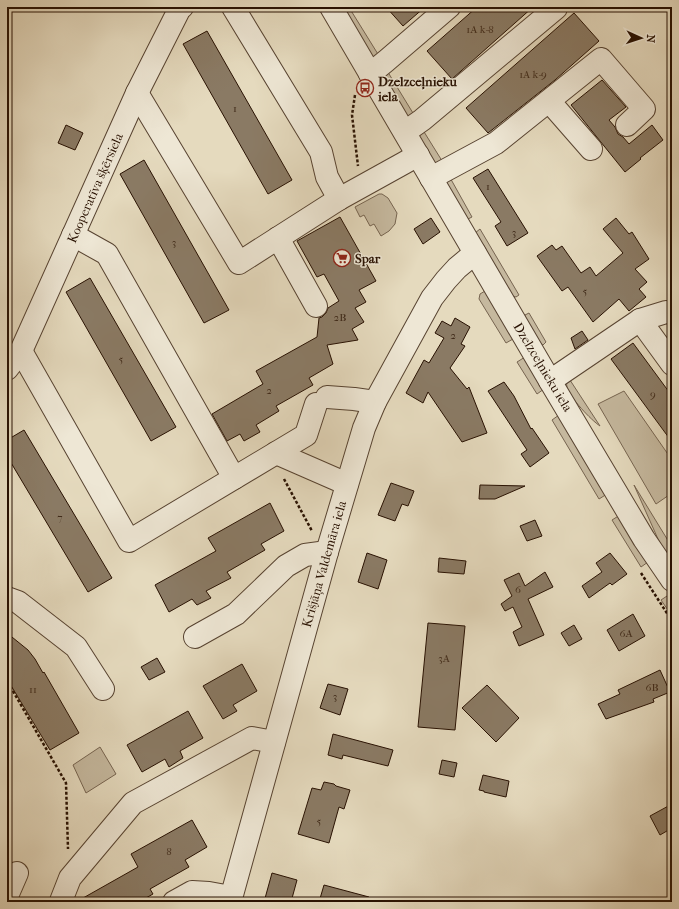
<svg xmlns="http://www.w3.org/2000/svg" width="679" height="909" font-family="'IM FELL French Canon',serif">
<rect width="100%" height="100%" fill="#e5dabe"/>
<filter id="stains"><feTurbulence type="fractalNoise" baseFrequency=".005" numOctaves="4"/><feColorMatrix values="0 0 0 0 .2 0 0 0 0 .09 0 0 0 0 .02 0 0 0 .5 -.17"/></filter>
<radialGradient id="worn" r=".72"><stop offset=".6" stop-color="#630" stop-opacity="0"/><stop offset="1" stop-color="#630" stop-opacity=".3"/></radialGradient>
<g fill="#c5b89e" stroke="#766450">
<path d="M350 9 381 59 376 62 345 13Z"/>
<path d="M386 69 416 118 408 121 380 74Z"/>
<path d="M421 127 444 164 436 167 416 135Z"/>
<path d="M448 174 472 217 468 219 466 218 443 181Z"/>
<path d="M379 194H382L388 198 397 213 395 224 389 231 381 236 374 224 370 226 364 215 360 217 355 207Z"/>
<path d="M480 229 519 295 516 297 512 296 475 233Z"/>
<path d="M485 291 513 339 506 343 479 299 480 294Z"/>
<path d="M529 313 546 342 543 345 541 344 525 317V315Z"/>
<path d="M525 357 544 389 537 394 517 362Z"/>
<path d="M568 377 600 426C591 420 570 398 567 387 566 383 567 380 568 377Z"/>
<path d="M624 391 672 460V493L656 504 598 404Z"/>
<path d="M559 415 607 494 599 499 552 420Z"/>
<path d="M634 485 672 547V561L669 559 658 539Z"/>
<path d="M620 515 648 562 641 567 612 520Z"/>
<path d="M670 594 672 598V616L661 600Z"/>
<path d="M100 747 116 774 86 793 73 765Z"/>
</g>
<g fill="#8a7a64" stroke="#281102">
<path d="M386 7H425L403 26Z"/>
<path d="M477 7H533L452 79 427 51Z"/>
<path d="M574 13 599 41 555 80 488 133 466 108Z"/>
<path d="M207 31 292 180 268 194 183 44Z"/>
<path d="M602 80 626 107 609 120 615 127 618 134 623 137 629 144 652 125 663 140 640 158 641 159 625 172 571 105Z"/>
<path d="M66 125 83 133 75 150 58 143Z"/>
<path d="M144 160 229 310 204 323 120 174Z"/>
<path d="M488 169 528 233 507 246 495 226 501 222 473 178Z"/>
<path d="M340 217 376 281 359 290 366 302 355 308 364 322 352 329 358 340 327 345 333 364 309 378 313 385 276 406 279 411 256 425 260 432 244 441 240 434 227 441 212 414 263 384 256 371 317 337 319 318 322 317 326 313 328 308 339 301 324 274 317 277 297 241Z"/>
<path d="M431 218 440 232 423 244 414 229Z"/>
<path d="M616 218 629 234 632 232 649 259 635 269 647 282 639 289 646 297 629 311 619 299 593 322 568 287 562 291 537 256 552 245 556 250 562 246 581 273 590 267 596 276 623 253 603 229Z"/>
<path d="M90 278 176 427 151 441 66 292Z"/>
<path d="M455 318 470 327 461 344 465 346 450 368 467 389 469 387 487 433 462 442 428 392 423 403 406 393 424 360 429 363 444 338 435 333 442 321 451 326Z"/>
<path d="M582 331 588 340 575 349 571 338Z"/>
<path d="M633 343 672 396V442L611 359Z"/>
<path d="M504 382 514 396 531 429 532 428 549 453 530 467 521 454 527 450 488 391Z"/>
<path d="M24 430 112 578 88 592 7 456V440Z"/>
<path d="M391 483 414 491 408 506 402 504 395 521 378 515Z"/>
<path d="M480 485 525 486 495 499H479Z"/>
<path d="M270 503 284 531 261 544 265 550 227 572 231 578 206 591 211 598 197 605 192 599 169 612 155 585 216 551 208 538Z"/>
<path d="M535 520 542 536 527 541 520 526Z"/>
<path d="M367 553 387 560 378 589 358 582Z"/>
<path d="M610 553 627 574 612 585 610 583 589 598 582 586 602 572 596 563Z"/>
<path d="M439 558 466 561 464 574 438 572Z"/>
<path d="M545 572 553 587 528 599 544 635 519 646 513 632 522 627 513 607 505 611 501 604 512 596 504 580 519 573 525 586Z"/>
<path d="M633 614 645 636 619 651 607 630Z"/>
<path d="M428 623 465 626 455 730 418 727Z"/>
<path d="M574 625 582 639 569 646 561 633Z"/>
<path d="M7 633 28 650 35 659 43 673 44 672 79 733 50 750 7 679Z"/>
<path d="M157 658 165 672 149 680 141 667Z"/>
<path d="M242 664 257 691 233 705 237 711 223 719 203 686Z"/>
<path d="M660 670 670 692 653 699 654 702 606 719 598 704 620 694 618 690Z"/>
<path d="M328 684 348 689 340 715 320 708Z"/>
<path d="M487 685 519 718 496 742 462 708Z"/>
<path d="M188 711 203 738 180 751 183 758 169 767 165 759 142 772 127 745Z"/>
<path d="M333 734 393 750 388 766 343 755 342 759 328 755Z"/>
<path d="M442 760 457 763 454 777 439 774Z"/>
<path d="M483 775 509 781 506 797 484 792V791L479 790Z"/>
<path d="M324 782 334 784 336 786 350 790 344 809 339 807 329 843 298 834 312 788 321 790Z"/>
<path d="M672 804V828L660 835 650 816Z"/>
<path d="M192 820 207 847 185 860 189 867 150 889 153 894 139 902H76L138 867 131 854Z"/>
<path d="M272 873 297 880 291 902H264Z"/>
<path d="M324 885 369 897V902H319Z"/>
</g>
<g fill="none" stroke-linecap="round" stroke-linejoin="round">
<g stroke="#574331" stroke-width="24">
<g id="minor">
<path d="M233 7 321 152 327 177 339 199"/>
<path d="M331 7 550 381 644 539 672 580"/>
<path d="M370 74 386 61 449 7"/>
<path d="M137 93 239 263 339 199 404 163 418 155"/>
<path d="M549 101 591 149"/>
<path d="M405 132 422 120 556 8"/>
<path d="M431 178 496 143 601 59 644 109 627 125"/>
<path d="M73 235 107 254 234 478"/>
<path d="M278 238 316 306"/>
<path d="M640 320 672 364"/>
<path d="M21 351 129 541 306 435 316 404"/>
<path d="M7 369 21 351 137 93 180 8 182 7"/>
<path d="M550 381 640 320 666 312 672 313"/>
<path d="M327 397 354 399 375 402"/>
<path d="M276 453 347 484"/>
<path d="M7 598 18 602 76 647 103 689"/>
<path d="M195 637 236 614 286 566 305 555 327 552"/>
<path d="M7 896 17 873"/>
<path d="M61 902V901L70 878 133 803 252 738 274 742"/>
<path d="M174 902 192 892 209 893 231 897"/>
<path d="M230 902 327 552 364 428 375 402 432 298 446 280 457 268 475 253"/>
</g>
</g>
<g stroke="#281102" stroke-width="2.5" stroke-dasharray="3 2" stroke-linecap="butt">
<path d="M355 95 352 115 358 166"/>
<path d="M284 479 312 531"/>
<path d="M641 573 672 621"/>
<path d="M7 683 10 686 66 783 68 849"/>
</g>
<use href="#minor" stroke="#eee7d5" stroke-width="22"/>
</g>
<defs>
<g id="bus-ring" transform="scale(0.9)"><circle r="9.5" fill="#eee7d5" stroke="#8f2418" stroke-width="1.5"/><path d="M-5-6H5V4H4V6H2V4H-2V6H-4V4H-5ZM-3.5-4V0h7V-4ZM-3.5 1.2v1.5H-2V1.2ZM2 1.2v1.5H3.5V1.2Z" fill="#8f2418"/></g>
<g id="supermarket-ring" transform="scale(0.9)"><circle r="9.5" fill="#eee7d5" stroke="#8f2418" stroke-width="1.5"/><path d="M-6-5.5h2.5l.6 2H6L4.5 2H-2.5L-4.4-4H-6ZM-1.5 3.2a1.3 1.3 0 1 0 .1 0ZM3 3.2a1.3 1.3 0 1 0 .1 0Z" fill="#8f2418"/></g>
</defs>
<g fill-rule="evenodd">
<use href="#bus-ring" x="365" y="88"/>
<use href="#supermarket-ring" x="342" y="258"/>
</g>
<g text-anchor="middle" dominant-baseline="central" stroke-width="3" stroke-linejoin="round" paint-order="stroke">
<g font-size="11" fill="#402b1a">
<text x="480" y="29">1A k-8</text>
<text x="533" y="74">1A k-9</text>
<text x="235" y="108">1</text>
<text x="488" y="186">1</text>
<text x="514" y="232">3</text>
<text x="174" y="242">3</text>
<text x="585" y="291">5</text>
<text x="340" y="317">2B</text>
<text x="453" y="335">2</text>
<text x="121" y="359">5</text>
<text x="269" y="390">2</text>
<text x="653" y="394">9</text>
<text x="60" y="517">7</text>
<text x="518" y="589">6</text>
<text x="626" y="633">6A</text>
<text x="444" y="658">3A</text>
<text x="652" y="687">6B</text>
<text x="33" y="689">11</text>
<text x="335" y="696">3</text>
<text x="319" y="821">5</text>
<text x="169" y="851">8</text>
</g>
<g font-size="13" font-weight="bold" fill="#281102" stroke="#eee7d5" text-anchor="start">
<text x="378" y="81">Dzelzceļnieku<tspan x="378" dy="15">iela</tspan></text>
<text x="355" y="258">Spar</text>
</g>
<g font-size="13" fill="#281102" stroke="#eee7d5">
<text transform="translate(95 188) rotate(-66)">Kooperatīva šķērsiela</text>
<text transform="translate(543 367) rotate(59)">Dzelzceļnieku iela</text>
<text transform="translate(324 564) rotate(-74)">Krišjāņa Valdemāra iela</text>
</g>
</g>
<rect width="679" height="909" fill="none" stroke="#e5dabe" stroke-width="24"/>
<rect x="8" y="8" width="663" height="893" fill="none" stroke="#281102" stroke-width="2"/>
<rect x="12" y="12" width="655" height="885" fill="none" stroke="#281102"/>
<g transform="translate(641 38) rotate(93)" stroke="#eee7d5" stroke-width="3" paint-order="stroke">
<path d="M0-3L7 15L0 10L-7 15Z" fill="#281102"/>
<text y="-6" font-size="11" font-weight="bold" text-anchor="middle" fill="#281102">N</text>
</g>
<rect width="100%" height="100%" filter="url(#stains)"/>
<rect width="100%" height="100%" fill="url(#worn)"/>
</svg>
